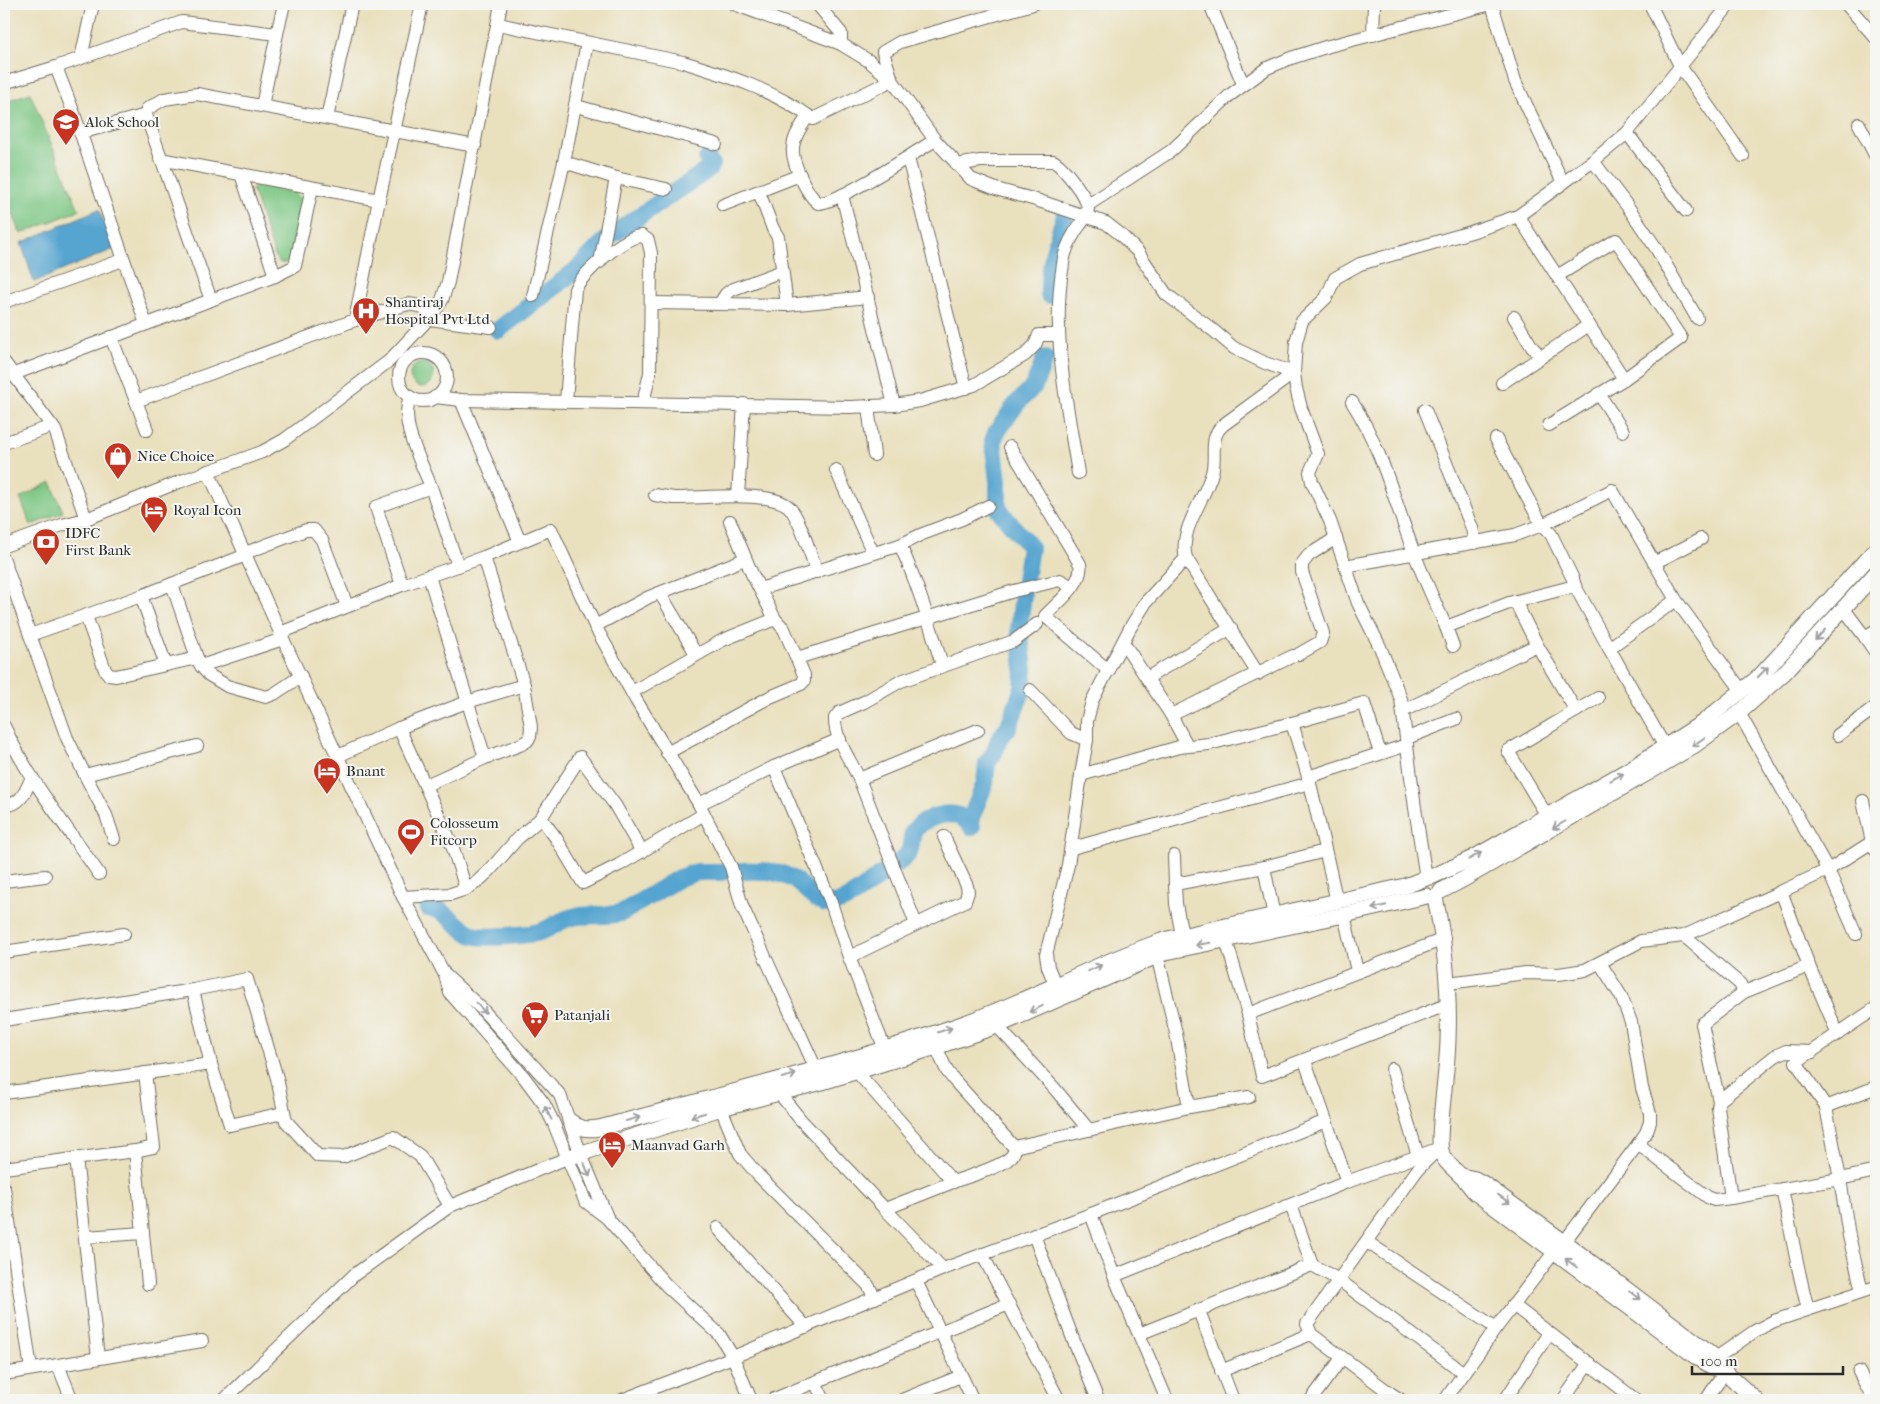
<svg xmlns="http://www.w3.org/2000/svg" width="1880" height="1404" font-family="'IM FELL French Canon',serif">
<rect width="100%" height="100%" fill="#f6f6f2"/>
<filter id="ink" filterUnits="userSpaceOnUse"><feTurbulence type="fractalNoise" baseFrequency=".02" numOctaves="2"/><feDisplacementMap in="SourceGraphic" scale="10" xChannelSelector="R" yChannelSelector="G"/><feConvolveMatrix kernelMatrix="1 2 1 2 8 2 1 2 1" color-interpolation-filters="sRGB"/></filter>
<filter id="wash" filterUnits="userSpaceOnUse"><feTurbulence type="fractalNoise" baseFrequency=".0096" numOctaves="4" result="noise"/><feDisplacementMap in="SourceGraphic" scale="20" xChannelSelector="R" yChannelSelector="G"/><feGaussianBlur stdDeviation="1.12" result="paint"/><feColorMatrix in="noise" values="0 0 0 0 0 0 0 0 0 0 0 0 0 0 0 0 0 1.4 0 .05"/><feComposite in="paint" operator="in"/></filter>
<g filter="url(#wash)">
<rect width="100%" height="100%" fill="#e9e0bd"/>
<g fill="#7cc683" stroke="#547857">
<path d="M30 93 79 210 21 234 4 192V102Z"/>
<path d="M258 185 296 193 300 197 291 258 285 263H281L276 259 252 189Z"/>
<circle cx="422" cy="375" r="12"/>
<path d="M51 482 63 512 31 525 20 498Z"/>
</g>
<path fill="#56a5d0" stroke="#40687e" d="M99 209 114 249 34 282 21 243Z"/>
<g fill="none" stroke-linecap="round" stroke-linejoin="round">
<g stroke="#56a5d0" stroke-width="18">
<path d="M1049 295C1048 267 1056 242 1065 216"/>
<path d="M498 330 574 272 610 236 709 169 711 164 707 159"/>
<path d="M1025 580 1030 547 998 509V481L993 441 996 433 1017 403 1034 386 1045 358"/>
<path d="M969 823 985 783 987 763 994 753 999 739 1008 728 1023 688 1024 668 1019 629 1023 595"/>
<path d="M741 871C763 870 785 870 802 886 808 891 815 901 823 903 842 910 875 879 889 869 895 865 902 861 907 855 913 847 910 838 914 830 930 814 957 806 972 827"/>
<path d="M428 908C447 907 458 932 477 936 486 938 533 935 542 931 553 927 562 919 573 917 590 913 607 918 623 912L679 878 697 872H722"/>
</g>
</g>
</g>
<g filter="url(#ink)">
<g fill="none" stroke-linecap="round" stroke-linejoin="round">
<g stroke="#6e6a5e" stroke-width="14">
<g id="minor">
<path d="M734 4 841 44 869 61 892 80 883 52 900 42 1033 4"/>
<path d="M817 4 841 33V44"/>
<path d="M1210 4 1243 84"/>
<path d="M1492 4 1515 81 1563 183"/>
<path d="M1650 4 1680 66 1743 156"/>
<path d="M1846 4 1876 38"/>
<path d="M498 24 683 62C729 76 773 90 813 119L892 80 935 140 971 179 996 189 1036 200 1106 223 1120 234 1138 252 1166 294 1214 331 1234 348 1265 363 1294 373"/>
<path d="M1373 35 1374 4"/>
<path d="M81 58 93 4"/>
<path d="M7 82 56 67"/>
<path d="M262 106 277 34"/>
<path d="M576 106 716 144"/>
<path d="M808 116C802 125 794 136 793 147 791 161 807 195 818 203 835 205 916 152 935 140"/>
<path d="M327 118 352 4"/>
<path d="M1859 124 1876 157"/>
<path d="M80 133 146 115"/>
<path d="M1627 133 1686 211"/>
<path d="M908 158 966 388"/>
<path d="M1593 161 1628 207 1656 248 1697 318"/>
<path d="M564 162 616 178 666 189"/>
<path d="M957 165 980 161H1053C1062 165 1089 199 1088 209 1088 217 1079 225 1075 232 1069 242 1064 252 1063 264 1051 334 1067 404 1078 473"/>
<path d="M241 174 275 276"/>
<path d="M759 192 773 229 778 237 787 305"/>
<path d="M379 200 422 4"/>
<path d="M723 205 800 175"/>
<path d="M1088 205 1171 151 1230 95 1267 68 1291 58 1329 46 1491 4"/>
<path d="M1518 216 1624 379"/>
<path d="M600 262 616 178"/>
<path d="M533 296 564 162 587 43"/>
<path d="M211 300 275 276 295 266 312 188"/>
<path d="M4 302 123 260"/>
<path d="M651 303 787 305 868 297"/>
<path d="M720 303 726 294 731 290 782 271"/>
<path d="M1514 317 1532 347 1541 357"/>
<path d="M429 319 491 327"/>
<path d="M355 320 408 304 419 306 433 314"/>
<path d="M146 324 73 111 56 67 182 22 277 34 284 4"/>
<path d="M111 337 136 401 355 320 379 200 160 159"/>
<circle cx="423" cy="377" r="24"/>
<path d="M4 362 55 430 86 519"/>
<path d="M14 374 211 300 146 115 147 109 164 99 197 94 475 146"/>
<path d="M1502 383 1589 325"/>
<path d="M1599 394 1623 431"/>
<path d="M410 397C399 425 421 460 431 487"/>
<path d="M435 397 461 400 850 407 894 405 842 195"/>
<path d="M461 400 520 542 551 529 595 626 636 700 699 804 774 767 830 900 849 957 888 1057"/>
<path d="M136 401 147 430"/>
<path d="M566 401 575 289C582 274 625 235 642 236L648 240 651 253 650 373 643 403"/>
<path d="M1352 402C1382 448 1395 503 1414 553 1424 578 1435 603 1446 627L1509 603 1575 586"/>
<path d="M894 405 920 401 974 385 1025 355 1035 345 1039 335H1058"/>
<path d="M868 406 874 455"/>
<path d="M1425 410 1472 528 1475 543"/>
<path d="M1549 425 1624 379 1681 338 1616 240 1557 276"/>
<path d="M1496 439 1542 525 1551 534 1573 579 1575 586 1609 648 1676 600"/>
<path d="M4 443 52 426"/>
<path d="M1010 447 1080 564C1084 583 1057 603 1045 616L1109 671"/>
<path d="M836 470 873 553"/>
<path d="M208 471 283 639 403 897 445 975 450 993 524 1077 544 1104 554 1124 585 1201 607 1218 667 1286 719 1334 733 1357 751 1400"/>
<path d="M655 495C661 496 667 497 674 498 699 499 773 489 790 508 801 521 810 554 817 572"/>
<path d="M738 496 744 404"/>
<path d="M900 545C918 584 930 625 942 665"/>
<path d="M4 546 62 525 86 519 179 482 262 452 284 440 389 361 433 314 442 300 448 282 501 4"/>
<path d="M245 553 306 530H314L322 540 347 606"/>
<path d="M246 555 141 596 166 665 197 658 201 666 283 639"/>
<path d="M1186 558 1146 602 1130 628 1092 701 1087 721V740L1081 775 1179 747 1209 744 1292 723 1364 703 1380 753"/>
<path d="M4 560 30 635 141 596"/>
<path d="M1654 563 1701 539"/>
<path d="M1345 566 1515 535 1542 525 1612 490 1676 600 1742 691"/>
<path d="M429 576 485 758"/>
<path d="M172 584 197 658"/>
<path d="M402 585 376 507 431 487 458 566"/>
<path d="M760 589 900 545 920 535 962 519 988 506"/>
<path d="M660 593 696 654"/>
<path d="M1515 601 1537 645 1576 711"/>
<path d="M1844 609 1865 637 1876 630"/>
<path d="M86 616 105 670 109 675 116 676 166 665"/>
<path d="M595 626 649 597 745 559"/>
<path d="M1446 627 1453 646"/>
<path d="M280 633 402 585 484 557 520 542"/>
<path d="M30 635 67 738 85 775 197 746"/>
<path d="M1865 637 1876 653"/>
<path d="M1123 642 1171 715 1187 745"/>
<path d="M1609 648 1665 747"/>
<path d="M1299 654 1320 642 1323 633 1302 572V564L1309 555 1336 538"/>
<path d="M797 658 1014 591 1060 580 1072 587"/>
<path d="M201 666 209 675 227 686 266 697 274 694 301 676"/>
<path d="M1258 674 1186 558C1178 531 1205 499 1212 473 1217 456 1208 438 1223 425L1294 373"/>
<path d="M1147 678 1231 628"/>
<path d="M1030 690 1071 733 1087 740"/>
<path d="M632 692 723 640 775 619"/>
<path d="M1403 711 1537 645"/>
<path d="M1171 715 1293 656"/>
<path d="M1292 723 1310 783 1337 902"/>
<path d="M4 726C28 779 66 826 99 874"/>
<path d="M399 728 452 845 466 889"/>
<path d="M1838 735 1876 707"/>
<path d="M1407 738 1456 719"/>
<path d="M667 753 770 697 801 684 804 681V675L784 629 775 619 752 574 730 521"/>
<path d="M338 756 399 728 467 702 524 685"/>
<path d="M774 767 840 739"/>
<path d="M85 775 106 815 114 839"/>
<path d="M1308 777 1407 745"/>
<path d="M859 779 978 730"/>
<path d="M426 785 485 758 520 745 527 741 530 737 531 727 524 685 484 557"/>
<path d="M1863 801 1872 842 1876 851"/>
<path d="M699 804 731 867 742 906 816 1069"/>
<path d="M4 805C21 806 26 790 32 777"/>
<path d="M1547 816 1508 751 1598 698"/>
<path d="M541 818 556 838 583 883 619 865 704 814"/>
<path d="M1072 848 1310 783"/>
<path d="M1174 856 1175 884"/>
<path d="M1264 867 1274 916"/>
<path d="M1426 878 1415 808 1401 699 1380 647 1358 603 1330 521 1312 482 1310 472 1318 454 1301 408 1296 388 1294 373 1296 342 1302 321 1326 298 1335 278 1360 264 1471 232 1518 216 1593 161 1627 133 1730 4"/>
<path d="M4 881 45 876"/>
<path d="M1781 891 1809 966 1838 1034"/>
<path d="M403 897 451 894 466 889 477 882 490 870 517 839 541 818 580 757 615 805 642 852"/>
<path d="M1344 915 1357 971"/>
<path d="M916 924C897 876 879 829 860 781 852 762 834 739 835 718L839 713 864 702 901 681 1014 641 1037 624"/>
<path d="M1856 934 1828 870 1872 842"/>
<path d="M1182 935 1176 904 1175 884 1264 867 1325 851"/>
<path d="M1684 936 1740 984 1744 992"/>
<path d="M1226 940 1248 1014 1262 1076 1449 1004"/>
<path d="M4 952 124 934"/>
<path d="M1157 955 1176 1033 1189 1107"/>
<path d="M849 957 965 901 968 892 967 886 944 837"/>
<path d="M445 975 482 1009 560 1095 580 1152 607 1217"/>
<path d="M1448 983 1526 973 1559 974 1585 970 1641 941 1684 936 1828 870 1739 713"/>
<path d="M193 990 211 1064 230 1125 283 1113"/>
<path d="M1059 994 1048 967 1046 955 1068 865 1081 775"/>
<path d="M1876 1008 1796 1062 1826 1107 1840 1179 1876 1171"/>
<path d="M1248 1014 1444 939"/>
<path d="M4 1020 193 990 247 979 277 1078 286 1121 318 1156 343 1157 393 1137 420 1156 450 1206"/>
<path d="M997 1026 1055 1089 1089 1130"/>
<path d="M936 1047 947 1071 954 1080 1014 1147C1015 1150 1015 1151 1013 1154 1007 1166 966 1177 953 1182"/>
<path d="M1305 1061 1326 1121"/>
<path d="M1392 1069 1418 1156"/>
<path d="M857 1072 953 1182 885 1209 943 1269"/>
<path d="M145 1073 154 1147 135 1151 148 1284"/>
<path d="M4 1093 211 1064"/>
<path d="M779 1093 800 1119 885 1209"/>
<path d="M1719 1101 1775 1056 1786 1051 1812 1052"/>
<path d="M1826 1107 1876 1087"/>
<path d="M721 1108 740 1154 758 1175 868 1285 875 1298"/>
<path d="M1638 1144 1709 1198 1714 1200 1731 1198 1840 1179 1849 1236 1862 1291"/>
<path d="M1014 1147 1189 1107 1249 1097"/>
<path d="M76 1158 98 1358"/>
<path d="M4 1168 135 1151"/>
<path d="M4 1188 31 1369"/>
<path d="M1782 1189C1791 1229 1797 1269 1808 1309"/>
<path d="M1731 1198 1718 1108 1719 1101 1702 1024 1744 992 1809 966"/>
<path d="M1291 1205 1312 1265 1339 1280 1464 1373"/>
<path d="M1091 1214 1114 1276 1347 1182 1440 1148"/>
<path d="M718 1228 806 1327"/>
<path d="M1034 1235 1073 1339 1098 1400"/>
<path d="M85 1237 143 1233"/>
<path d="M1367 1242 1496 1328"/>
<path d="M1564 1242 1638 1144 1646 1133 1650 1122V1113L1642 1088 1631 1022 1621 996 1600 963"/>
<path d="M982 1254 1059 1400"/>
<path d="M1114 1276 1167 1400"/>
<path d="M916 1281 973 1400"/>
<path d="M1513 1305 1636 1400"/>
<path d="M1199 1311 1233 1400"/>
<path d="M1139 1334 1312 1265"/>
<path d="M1716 1358 1755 1331 1774 1321 1876 1287"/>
<path d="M58 1365 72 1400"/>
<path d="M1221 1371 1311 1334"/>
<path d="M1859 1372 1874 1400"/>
<path d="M4 1374 202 1341"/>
<path d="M1390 1393 1311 1334 1307 1324 1418 1169 1434 1153"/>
<path d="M224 1400 354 1275 450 1206 567 1158"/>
<path d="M622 1400 733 1357 943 1269 1091 1214 1326 1121 1347 1182"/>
<path d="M772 1400 815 1382"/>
<path d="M824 1400 815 1382 1009 1304"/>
<path d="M902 1400 961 1376"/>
<path d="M1311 1400 1342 1358"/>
<path d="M1385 1400 1390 1393 1401 1400"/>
<path d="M1445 1400 1496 1328 1555 1251"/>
<path d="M1505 1400 1549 1333"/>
<path d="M1563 1400 1589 1363"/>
<path d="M1706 1400 1725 1372"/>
</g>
</g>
<g stroke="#6e6a5e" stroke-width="17">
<g id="tertiary">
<path d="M1431 877 1473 858 1630 769 1702 723 1760 676 1876 549"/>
<path d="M1441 891 1464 879 1658 767 1695 745 1739 713 1784 673 1876 573"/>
<path d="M1435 897C1445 945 1450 991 1448 1040 1447 1073 1441 1106 1440 1139 1440 1160 1447 1162 1461 1176 1467 1181 1471 1189 1477 1194L1699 1359 1713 1367 1725 1372"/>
<path d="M570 1121C579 1129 587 1130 599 1128 720 1095 843 1065 962 1024 1032 1000 1097 962 1168 939L1405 886 1426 878"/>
<path d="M567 1158 721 1108 822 1082 936 1047 997 1026 1166 952 1344 915 1427 896"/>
<path d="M1461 1176 1475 1179 1484 1184 1564 1242 1705 1349 1716 1358 1725 1372 1756 1400"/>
</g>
</g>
<use href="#minor" stroke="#fff" stroke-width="12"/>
<use href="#tertiary" stroke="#fff" stroke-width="15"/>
</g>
<defs><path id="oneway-shaft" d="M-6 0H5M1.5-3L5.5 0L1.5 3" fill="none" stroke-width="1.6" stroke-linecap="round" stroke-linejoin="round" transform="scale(1.25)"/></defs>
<g stroke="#a0a0a0">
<use href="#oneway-shaft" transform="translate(1820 635) rotate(133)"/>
<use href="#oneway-shaft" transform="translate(1763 672) rotate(-45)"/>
<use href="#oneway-shaft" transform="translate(1698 742) rotate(145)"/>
<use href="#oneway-shaft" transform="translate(1617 777) rotate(-29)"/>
<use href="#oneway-shaft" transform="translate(1559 825) rotate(150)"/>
<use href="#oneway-shaft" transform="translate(1475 856) rotate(-29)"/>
<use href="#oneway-shaft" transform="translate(1379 907) rotate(167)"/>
<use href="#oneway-shaft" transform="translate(1203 944) rotate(170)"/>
<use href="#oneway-shaft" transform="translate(1095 968) rotate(-24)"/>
<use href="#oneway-shaft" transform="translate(481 1008) rotate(45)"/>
<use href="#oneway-shaft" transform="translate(1036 1009) rotate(156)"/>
<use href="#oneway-shaft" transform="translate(945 1030) rotate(-18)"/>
<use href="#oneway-shaft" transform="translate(789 1076) rotate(-15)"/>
<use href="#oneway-shaft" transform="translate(548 1113) rotate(-118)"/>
<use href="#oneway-shaft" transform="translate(698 1115) rotate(163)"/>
<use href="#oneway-shaft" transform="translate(633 1119) rotate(-15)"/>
<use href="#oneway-shaft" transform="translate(587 1170) rotate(68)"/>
<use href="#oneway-shaft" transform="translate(1504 1199) rotate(36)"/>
<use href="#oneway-shaft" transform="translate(1571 1263) rotate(-143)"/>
<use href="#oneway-shaft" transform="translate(1635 1295) rotate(37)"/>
</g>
</g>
<defs>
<g id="school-pin" transform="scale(1.4375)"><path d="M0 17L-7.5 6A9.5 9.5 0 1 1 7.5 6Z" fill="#c8321e" stroke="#f6f6f2"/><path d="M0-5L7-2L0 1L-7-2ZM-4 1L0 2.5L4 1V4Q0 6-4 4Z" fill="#fff"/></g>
<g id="hospital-pin" transform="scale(1.4375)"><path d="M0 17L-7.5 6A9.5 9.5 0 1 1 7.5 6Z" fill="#c8321e" stroke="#f6f6f2"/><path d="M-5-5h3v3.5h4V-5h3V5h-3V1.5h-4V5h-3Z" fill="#fff"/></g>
<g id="shop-pin" transform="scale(1.4375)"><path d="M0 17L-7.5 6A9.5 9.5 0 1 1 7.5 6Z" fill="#c8321e" stroke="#f6f6f2"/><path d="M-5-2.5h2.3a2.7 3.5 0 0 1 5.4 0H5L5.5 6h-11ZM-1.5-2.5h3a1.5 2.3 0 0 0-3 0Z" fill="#fff"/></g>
<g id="hotel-pin" transform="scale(1.4375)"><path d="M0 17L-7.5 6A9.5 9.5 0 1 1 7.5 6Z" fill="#c8321e" stroke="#f6f6f2"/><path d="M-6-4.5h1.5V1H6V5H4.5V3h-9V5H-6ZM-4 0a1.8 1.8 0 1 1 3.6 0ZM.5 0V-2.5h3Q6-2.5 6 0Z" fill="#fff"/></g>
<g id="bank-pin" transform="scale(1.4375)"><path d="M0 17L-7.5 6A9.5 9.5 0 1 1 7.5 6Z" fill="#c8321e" stroke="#f6f6f2"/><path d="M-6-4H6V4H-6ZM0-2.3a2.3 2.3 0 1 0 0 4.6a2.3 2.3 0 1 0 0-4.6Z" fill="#fff"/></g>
<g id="stadium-pin" transform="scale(1.4375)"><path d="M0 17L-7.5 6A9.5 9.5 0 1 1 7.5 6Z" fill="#c8321e" stroke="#f6f6f2"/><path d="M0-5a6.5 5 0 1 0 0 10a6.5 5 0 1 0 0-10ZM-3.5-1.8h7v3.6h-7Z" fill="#fff"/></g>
<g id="supermarket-pin" transform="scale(1.4375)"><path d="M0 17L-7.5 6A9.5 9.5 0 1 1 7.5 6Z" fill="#c8321e" stroke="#f6f6f2"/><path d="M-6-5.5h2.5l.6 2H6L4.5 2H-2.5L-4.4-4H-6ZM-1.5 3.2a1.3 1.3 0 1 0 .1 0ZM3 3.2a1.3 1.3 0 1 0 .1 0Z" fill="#fff"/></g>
</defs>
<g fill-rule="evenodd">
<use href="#school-pin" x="66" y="122"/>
<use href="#hospital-pin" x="366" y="311"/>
<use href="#shop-pin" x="118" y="456"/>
<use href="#hotel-pin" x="154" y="510"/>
<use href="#bank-pin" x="46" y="542"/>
<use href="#hotel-pin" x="327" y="771"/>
<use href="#stadium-pin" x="411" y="832"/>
<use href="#supermarket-pin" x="535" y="1015"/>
<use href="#hotel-pin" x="612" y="1145"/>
</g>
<g text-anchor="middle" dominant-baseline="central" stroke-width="4" stroke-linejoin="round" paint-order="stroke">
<g font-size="15" fill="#2b2b2b" stroke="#f6f6f2" text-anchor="start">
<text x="85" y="122">Alok School</text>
<text x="385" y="302">Shantiraj<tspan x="385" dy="17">Hospital Pvt Ltd</tspan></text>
<text x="137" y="456">Nice Choice</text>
<text x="173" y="510">Royal Icon</text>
<text x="65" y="533">IDFC<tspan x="65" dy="17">First Bank</tspan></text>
<text x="346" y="771">Bnant</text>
<text x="430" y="823">Colosseum<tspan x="430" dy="17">Fitcorp</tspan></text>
<text x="554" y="1015">Patanjali</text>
<text x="631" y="1145">Maanvad Garh</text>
</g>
</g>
<rect width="1880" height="1404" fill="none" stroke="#f6f6f2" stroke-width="20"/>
<path d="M1692 1366v8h151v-8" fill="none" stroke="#2b2b2b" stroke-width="2.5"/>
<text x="1700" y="1366" font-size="15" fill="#2b2b2b" stroke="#f6f6f2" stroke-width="4" paint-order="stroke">100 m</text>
</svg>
